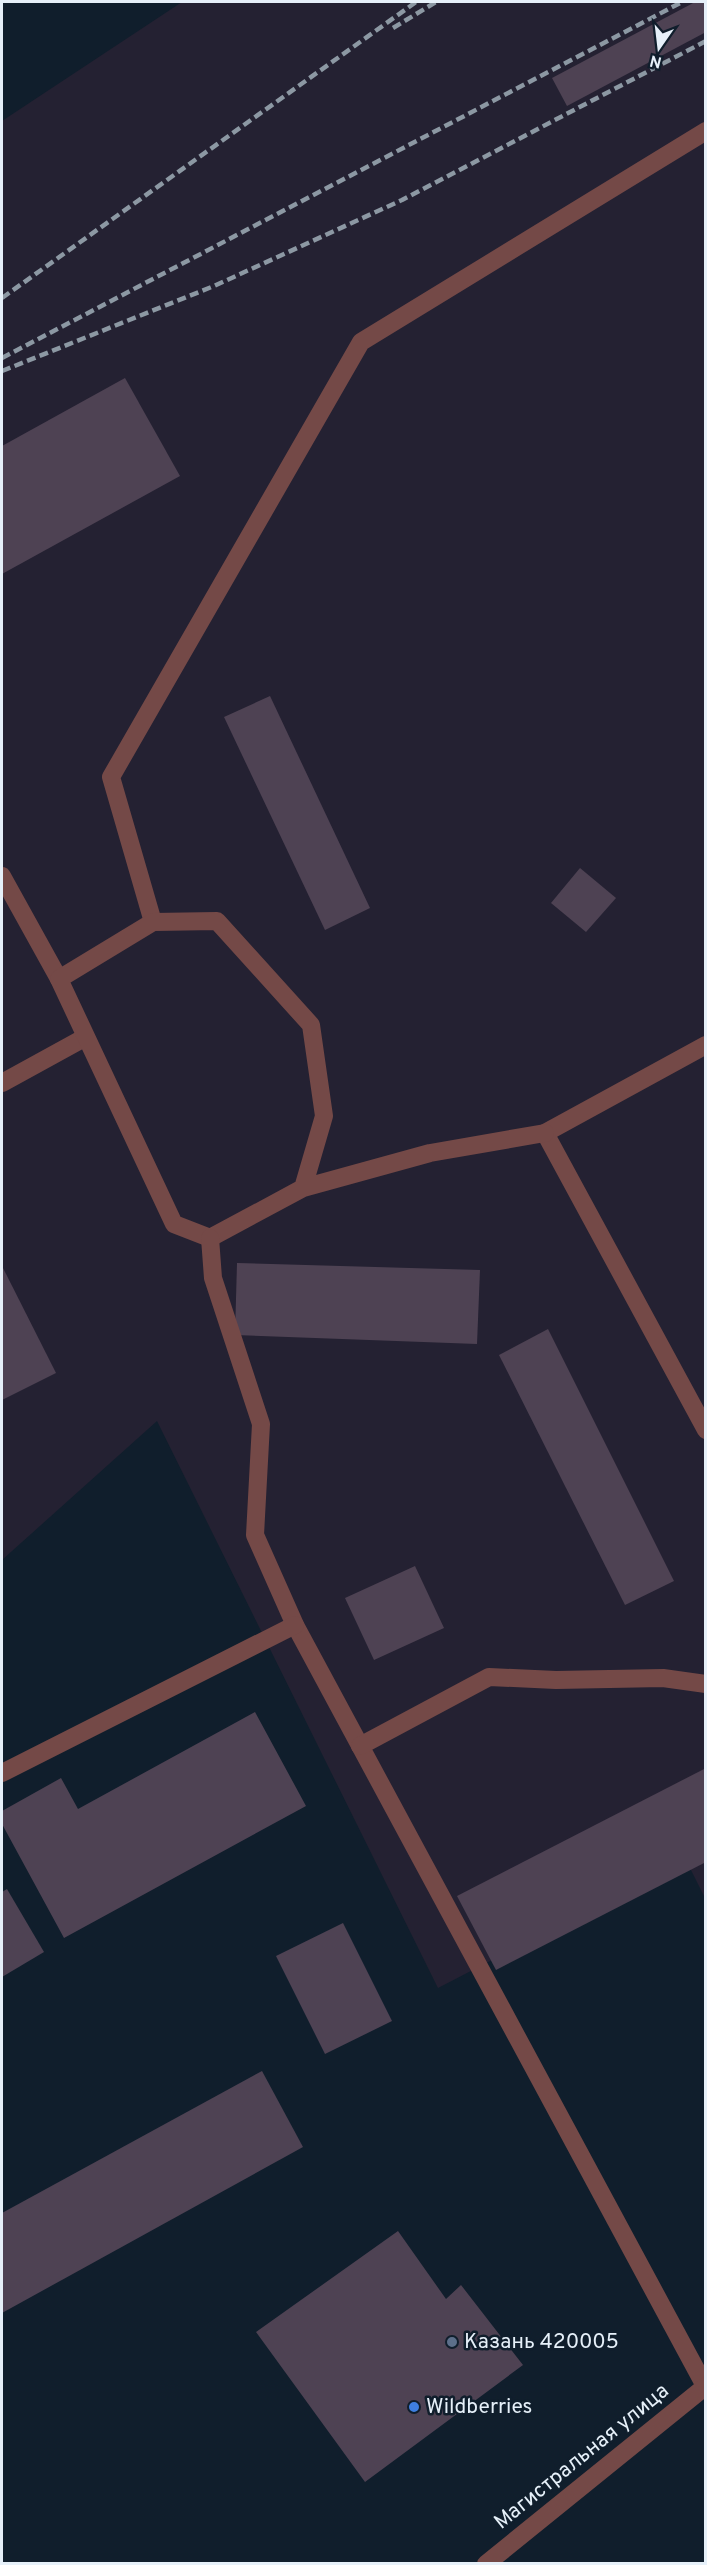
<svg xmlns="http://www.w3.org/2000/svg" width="707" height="2565" font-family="Overpass,sans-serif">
<rect width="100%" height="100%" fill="#101e2c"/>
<path fill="#242132" d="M182 2H705V1898L686 1860 438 1988 157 1421 2 1560V121Z"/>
<g fill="#4e4253">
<path d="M695 2H706V32L567 106 552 78Z"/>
<path d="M125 378 180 476 2 574V446Z"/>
<path d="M270 696 370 908 325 930 224 717Z"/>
<path d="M580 868 616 898 586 932 551 903Z"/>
<path d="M237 1263 480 1270 477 1344 235 1335Z"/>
<path d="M2 1266 56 1373 2 1400Z"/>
<path d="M548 1329 674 1581 625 1605 499 1355Z"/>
<path d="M415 1566 444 1628 374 1660 345 1598Z"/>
<path d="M255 1712 306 1806 64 1938 2 1824V1811L61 1778 78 1809Z"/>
<path d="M706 1768V1862L496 1970 457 1896Z"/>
<path d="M7 1889 44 1952 2 1977V1892Z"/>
<path d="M343 1923 392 2021 325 2054 276 1956Z"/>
<path d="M262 2071 303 2147 2 2313V2213Z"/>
<path d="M398 2231 446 2299 461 2285 523 2365 365 2482 256 2332Z"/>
</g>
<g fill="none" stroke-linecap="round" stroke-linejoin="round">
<g stroke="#744947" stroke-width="18">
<path d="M2 876 59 979"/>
<path d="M153 922 111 777 361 342 706 131"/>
<path d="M706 1045 545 1133 706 1430"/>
<path d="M2 1083 84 1038"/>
<path d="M303 1188 324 1116 311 1025 217 921 153 922 59 979 174 1224 210 1238 303 1188 430 1153 545 1133"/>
<path d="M210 1238 213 1278 261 1424 255 1535 295 1625 705 2386"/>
<path d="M360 1746 489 1677 556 1680 663 1678 706 1684"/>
<path d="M2 1773 295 1625"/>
</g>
<path stroke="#744947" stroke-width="18" d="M486 2564 706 2386"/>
<g stroke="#8c98a3" stroke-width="4.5" stroke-dasharray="9 4.5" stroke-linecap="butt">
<path d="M393 28 436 2"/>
<path d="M2 298 416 2"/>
<path d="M2 358 682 2"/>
<path d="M2 371 214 286 402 200 706 41"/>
</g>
</g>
<circle fill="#5c6f8a" stroke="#101e2c" stroke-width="2" cx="452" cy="2342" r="6"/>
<circle fill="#3f7fe0" stroke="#101e2c" stroke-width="2" cx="414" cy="2407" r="6"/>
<g text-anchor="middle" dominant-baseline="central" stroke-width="5" stroke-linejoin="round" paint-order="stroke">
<g font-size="21" fill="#e6f0f9" stroke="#101e2c" text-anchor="start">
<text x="464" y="2342">Казань 420005</text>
<text x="426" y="2407">Wildberries</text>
</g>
<g font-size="21" fill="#e6f0f9" stroke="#101e2c">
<text transform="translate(582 2457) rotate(-39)">Магистральная улица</text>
</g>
</g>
<rect width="707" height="2565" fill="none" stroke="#e6f0f9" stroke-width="6"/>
<g transform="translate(659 48) rotate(194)" stroke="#101e2c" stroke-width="4.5" paint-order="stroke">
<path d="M0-4.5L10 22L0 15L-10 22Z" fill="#e6f0f9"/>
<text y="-9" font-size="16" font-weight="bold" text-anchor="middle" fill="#e6f0f9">N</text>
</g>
</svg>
